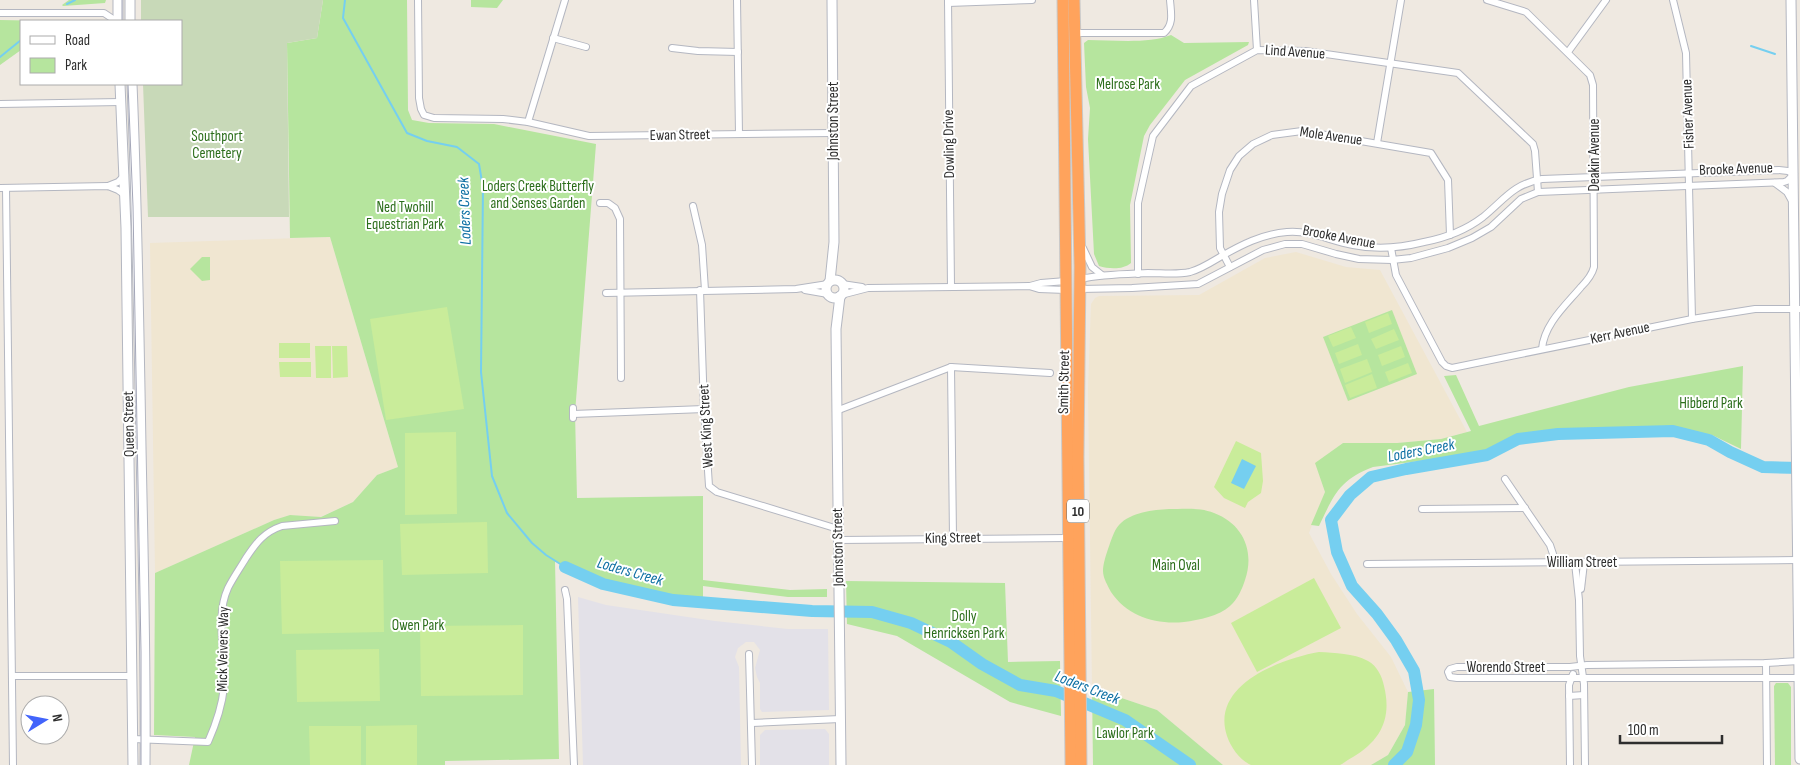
<svg xmlns="http://www.w3.org/2000/svg" width="1800" height="765" font-family="'Sofia Sans Condensed',sans-serif">
<rect width="100%" height="100%" fill="#efe9e1"/>
<g fill="#e3e1e8">
<path d="M578 597 606 605 715 621 788 629H828L829 710 762 712 760 709V683L757 677 755 668 760 650 754 642H746L738 648 735 657 739 667 741 765H583Z"/>
<path d="M825 729 829 734V765H760V735L765 730Z"/>
</g>
<g fill="#f0e6d1">
<path d="M330 237 398 467 377 475 353 502 320 517 290 515 274 520 155 573 150 243Z"/>
<path d="M1296 252 1346 267 1380 270 1467 432 1441 439 1397 443H1343L1316 463 1325 492 1309 533 1331 574 1357 614 1391 657 1408 692 1405 725 1388 755 1371 765H1223L1157 710 1092 688 1088 389 1091 304 1095 298 1099 296 1199 295 1265 258Z"/>
</g>
<g fill="#b6e59e">
<path d="M69 0H106L105 3 63 6 62 5Z"/>
<path d="M323 0H407L408 110 412 120 429 123 494 124 596 144 575 413 577 498 703 496V580L790 590 827 589V597H788L703 586V602C652 600 599 588 555 561L559 759 445 761V765H189L195 737 154 735 155 573 274 520 290 515 321 517 353 502 377 475 398 467 330 237 290 238 287 43 317 38Z"/>
<path d="M471 0H503L497 8 471 7Z"/>
<path d="M0 20 52 21H21V50L0 65Z"/>
<path d="M1171 35 1184 43 1249 42 1248 45 1185 80 1150 125 1144 136 1130 205 1131 263C1123 270 1109 269 1099 266L1094 254 1088 139 1090 108 1086 87 1084 43 1088 40C1113 40 1149 44 1171 35Z"/>
<path d="M202 257H210V280L202 281 190 269Z"/>
<path d="M1392 310 1417 374 1348 401 1323 337Z"/>
<path d="M1743 366 1741 449 1712 435 1677 428 1559 430 1519 436 1482 453 1373 467C1339 480 1334 495 1319 526L1311 525 1325 492 1315 463 1343 443H1397L1441 439 1471 431 1444 376 1456 375 1479 426 1629 387Z"/>
<path d="M1169 509C1183 509 1200 507 1214 513 1243 524 1255 551 1245 580 1242 589 1238 599 1230 606 1219 616 1199 620 1184 622 1156 625 1127 616 1111 592 1108 586 1103 578 1103 571 1103 564 1106 555 1108 549 1111 541 1114 530 1119 525 1131 512 1153 510 1169 509Z"/>
<path d="M846 581 1005 583 1008 662 1060 661 1061 716 1010 702 897 636 847 624Z"/>
<path d="M1776 683H1788L1791 687V765H1775L1774 686Z"/>
<path d="M1092 688 1157 710 1223 765H1093Z"/>
<path d="M1434 689 1435 765H1371L1388 755 1405 725 1408 692Z"/>
</g>
<path fill="#c8d9b8" d="M141 0H323L317 38 287 43 289 217H148L143 84H181V21H141Z"/>
<g fill="#c9ec9a">
<path d="M447 307 464 409 386 420 370 319Z"/>
<path d="M1388 313 1392 324 1369 333 1365 322Z"/>
<path d="M1351 327 1356 338 1333 347 1328 336Z"/>
<path d="M1394 329 1399 340 1376 349 1371 339Z"/>
<rect x="279" y="343" width="31" height="15"/>
<path d="M1358 344 1362 355 1339 364 1335 353Z"/>
<path d="M315 346H331V378H316Z"/>
<path d="M332 346H347L348 377 333 378Z"/>
<path d="M1401 346 1405 357 1382 366 1378 355Z"/>
<path d="M1367 359 1372 372 1345 383 1340 369Z"/>
<path d="M279 362H311V377H280Z"/>
<path d="M1408 363 1412 373 1389 382 1385 372Z"/>
<path d="M1372 374 1377 388 1350 398 1345 385Z"/>
<path d="M456 432 457 514 405 515V433Z"/>
<path d="M1236 441 1261 453 1263 481 1261 493 1248 502 1245 508 1224 498 1214 487Z"/>
<path d="M487 522 488 573 402 575 400 524Z"/>
<path d="M383 560 384 632 282 634 280 561Z"/>
<path d="M1314 578 1341 628 1257 672 1231 623Z"/>
<path d="M523 625V695L421 696 420 626Z"/>
<path d="M379 649 380 701 297 702 296 650Z"/>
<path d="M1319 652C1335 653 1353 653 1368 661 1377 666 1382 676 1384 686 1392 718 1381 740 1353 757 1349 759 1344 763 1340 765 1333 765 1324 765 1317 765 1295 765 1273 765 1251 765 1240 760 1231 748 1227 736 1210 685 1280 659 1319 652Z"/>
<path d="M417 725V765H366V726Z"/>
<path d="M309 726H361V765H310Z"/>
</g>
<path fill="#75cff0" d="M1242 459 1256 466 1244 489 1231 483Z"/>
<g fill="none" stroke-linecap="round" stroke-linejoin="round">
<g stroke="#75cff0" stroke-width="2">
<path d="M345 0 343 18 407 133 427 141 457 147 479 164 483 188 481 372 492 476 507 513 532 543 546 555 565 567"/>
<path d="M67 4 75 0"/>
<path d="M1751 46 1775 54"/>
<path d="M0 57 21 40"/>
</g>
<g stroke="#75cff0" stroke-width="12">
<path d="M565 567 603 584 673 600 812 611 872 612 911 623 951 642 982 664 1020 685 1056 691 1125 720 1190 765"/>
<path d="M1394 765 1407 752 1416 725 1419 700 1414 671 1396 640 1377 614 1352 586 1337 552 1331 520 1350 495 1371 477 1406 469 1487 455 1518 439 1558 434 1673 431 1709 440 1730 452 1763 467 1800 468"/>
</g>
<g stroke="#b4b7c1" stroke-width="8">
<g id="street">
<path d="M418 0 419 98 421 109 424 115 434 118 503 119 528 122 589 136 833 133"/>
<path d="M737 0 739 134"/>
<path d="M948 0 951 287"/>
<path d="M1254 0 1257 50"/>
<path d="M1487 0 1526 12 1586 71 1590 75 1593 85 1594 267C1592 275 1587 281 1581 287 1566 305 1544 324 1542 349"/>
<path d="M1673 0 1686 53 1692 319"/>
<path d="M948 3 1032 0"/>
<path d="M0 13H104L116 21"/>
<path d="M1075 33H1164C1174 24 1171 13 1170 0"/>
<path d="M553 38 586 47"/>
<path d="M672 48 698 51 738 52"/>
<path d="M1568 52 1606 0"/>
<path d="M0 104 121 102"/>
<path d="M528 122 565 0"/>
<path d="M1377 143 1401 0"/>
<path d="M1775 183 1787 192 1792 201"/>
<path d="M108 186 118 182 125 175"/>
<path d="M0 188 108 186 118 190 125 195"/>
<path d="M6 188 13 765"/>
<path d="M600 203H608L615 208 620 219 621 378"/>
<path d="M693 206 702 245 705 290"/>
<path d="M1083 248 1092 267 1102 275"/>
<path d="M1391 248 1396 275 1442 362 1446 366 1452 368 1692 319 1755 309H1800"/>
<path d="M1230 267 1220 248 1219 212 1222 194 1230 170 1239 156 1253 144 1272 135 1302 131 1431 153 1448 180 1450 235"/>
<path d="M1138 274V203L1153 136 1191 86 1257 50 1305 51 1458 73 1533 144 1535 151 1538 192"/>
<path d="M1080 279C1103 274 1125 274 1148 273 1162 273 1176 275 1190 272 1201 269 1210 263 1220 257 1241 245 1262 234 1287 232 1311 230 1330 241 1353 245 1377 250 1400 248 1424 242 1445 238 1466 230 1483 217 1504 200 1513 184 1542 179L1779 170 1788 171 1794 174"/>
<path d="M842 284 862 287"/>
<path d="M1030 286 1041 283 1066 281"/>
<path d="M1080 289 1132 288 1198 284 1263 250 1285 244H1302L1336 254 1359 259 1392 260 1411 258 1448 248 1472 238 1491 227 1521 199 1538 192 1784 182 1787 181 1793 175"/>
<path d="M700 290 704 409 709 486 717 492 838 529"/>
<path d="M805 290 828 294"/>
<path d="M606 293 796 289 828 284"/>
<path d="M841 295 868 288 1029 286 1039 289 1066 290"/>
<path d="M951 367 953 538"/>
<path d="M836 411 951 367 1050 373"/>
<path d="M573 414 704 409"/>
<path d="M573 418V408"/>
<path d="M1505 479 1550 545 1553 554V563"/>
<path d="M1422 509 1525 508"/>
<path d="M838 540 1068 538"/>
<path d="M1575 563 1579 600 1580 656 1584 684 1585 765"/>
<path d="M1367 564 1798 560"/>
<path d="M1581 589 1584 563"/>
<path d="M565 590 567 599 574 765"/>
<path d="M749 654 752 765"/>
<path d="M1799 661 1766 663 1587 665 1570 667H1457L1450 669 1448 672 1450 677 1457 678H1799"/>
<path d="M1766 663 1767 765"/>
<path d="M12 676H133"/>
<path d="M1569 696 1584 695"/>
<path d="M752 723 840 719"/>
<path d="M133 739 208 742C216 724 222 707 224 687 227 655 214 619 228 588 233 578 240 568 246 558 256 543 264 532 282 526L335 521"/>
<path d="M1570 765 1569 685 1573 674"/>
</g>
</g>
<g stroke="#b4b7c1" stroke-width="11">
<g id="secondary">
<path d="M118 0V21"/>
<path d="M130 0V21"/>
<path d="M1791 0 1800 759"/>
<path d="M120 84 126 228 133 765"/>
<path d="M132 84C137 205 139 326 141 447 143 553 146 659 145 765"/>
<circle cx="835" cy="289" r="9"/>
<path d="M830 281 834 242 832 0"/>
<path d="M840 296 836 329 841 765"/>
</g>
</g>
<g stroke="#c9c9c9" stroke-width="13">
<g id="highway">
<path d="M1063 0 1071 765"/>
<path d="M1074 0 1080 267 1078 457 1081 765"/>
</g>
</g>
<use href="#street" stroke="#fff" stroke-width="6"/>
<use href="#secondary" stroke="#fff" stroke-width="9"/>
<use href="#highway" stroke="#ffa35c" stroke-width="11"/>
<g stroke="#a3a6b8" stroke-width="1">
<path d="M122 0V21"/>
<path d="M128 84 133 206 141 652V765"/>
</g>
</g>
<g text-anchor="middle" dominant-baseline="central" stroke-width="4" stroke-linejoin="round" paint-order="stroke">
<rect fill="#fff" stroke="#6d6d6d" stroke-width="1" x="1067" y="499.5" width="22" height="23" rx="4"/>
<g font-size="14" font-weight="bold" fill="#2e2e2e">
<text x="1078" y="511">10</text>
</g>
<g font-size="15" fill="#2e2e2e" stroke="#fff">
<text transform="translate(1295 52) rotate(4)">Lind Avenue</text>
<text transform="translate(1688 114) rotate(-92)">Fisher Avenue</text>
<text transform="translate(833 121) rotate(-90)">Johnston Street</text>
<text transform="translate(680 135) rotate(-1)">Ewan Street</text>
<text transform="translate(1331 136) rotate(8)">Mole Avenue</text>
<text transform="translate(949 144) rotate(-91)">Dowling Drive</text>
<text transform="translate(1594 155) rotate(-90)">Deakin Avenue</text>
<text transform="translate(1736 169) rotate(-2)">Brooke Avenue</text>
<text transform="translate(1339 237) rotate(11)">Brooke Avenue</text>
<text transform="translate(1620 333) rotate(-12)">Kerr Avenue</text>
<text transform="translate(1064 382) rotate(-89)">Smith Street</text>
<text transform="translate(129 424) rotate(-91)">Queen Street</text>
<text transform="translate(706 426) rotate(-93)">West King Street</text>
<text transform="translate(953 538) rotate(-1)">King Street</text>
<text transform="translate(838 547) rotate(-91)">Johnston Street</text>
<text x="1582" y="562">William Street</text>
<text transform="translate(223 649) rotate(-89)">Mick Veivers Way</text>
<text x="1506" y="667">Worendo Street</text>
</g>
<g font-size="15" fill="#2c6e1b" stroke="#fff">
<text x="1128" y="84">Melrose Park</text>
<text x="217" y="136">Southport<tspan x="217" dy="17">Cemetery</tspan></text>
<text x="538" y="186">Loders Creek Butterfly<tspan x="538" dy="17">and Senses Garden</tspan></text>
<text x="405" y="207">Ned Twohill<tspan x="405" dy="17">Equestrian Park</tspan></text>
<text x="1711" y="403">Hibberd Park</text>
<text x="1176" y="565">Main Oval</text>
<text x="964" y="616">Dolly<tspan x="964" dy="17">Henricksen Park</tspan></text>
<text x="418" y="625">Owen Park</text>
<text x="1125" y="733">Lawlor Park</text>
</g>
<g font-size="16" font-style="italic" fill="#0d6fa3" stroke="#fff">
<text transform="translate(465 211) rotate(-92)">Loders Creek</text>
<text transform="translate(1421 451) rotate(-11)">Loders Creek</text>
<text transform="translate(630 572) rotate(16)">Loders Creek</text>
<text transform="translate(1087 688) rotate(21)">Loders Creek</text>
</g>
</g>
<rect x="20" y="20" width="162" height="65" fill="#ffffff" stroke="#ababab"/>
<rect x="30" y="36" width="25" height="8" fill="#ffffff" stroke="#ababab"/>
<text x="65" y="45" font-size="15" fill="#2e2e2e">Road</text>
<rect x="30" y="58" width="25" height="15" fill="#b6e59e" stroke="#ababab"/>
<text x="65" y="70" font-size="15" fill="#2e2e2e">Park</text>
<g transform="translate(45 720) rotate(80)"><circle r="24" fill="#ffffff" stroke="#ababab"/>
<path d="M0-4L9 19L0 12L-9 19Z" fill="#4264fb"/>
<text y="-8" font-size="14" font-weight="bold" text-anchor="middle" fill="#2e2e2e">N</text>
</g>
<path d="M1620 735v8h102v-8" fill="none" stroke="#2e2e2e" stroke-width="2.5"/>
<text x="1628" y="735" font-size="15" fill="#2e2e2e" stroke="#ffffff" stroke-width="4" paint-order="stroke">100 m</text>
</svg>
